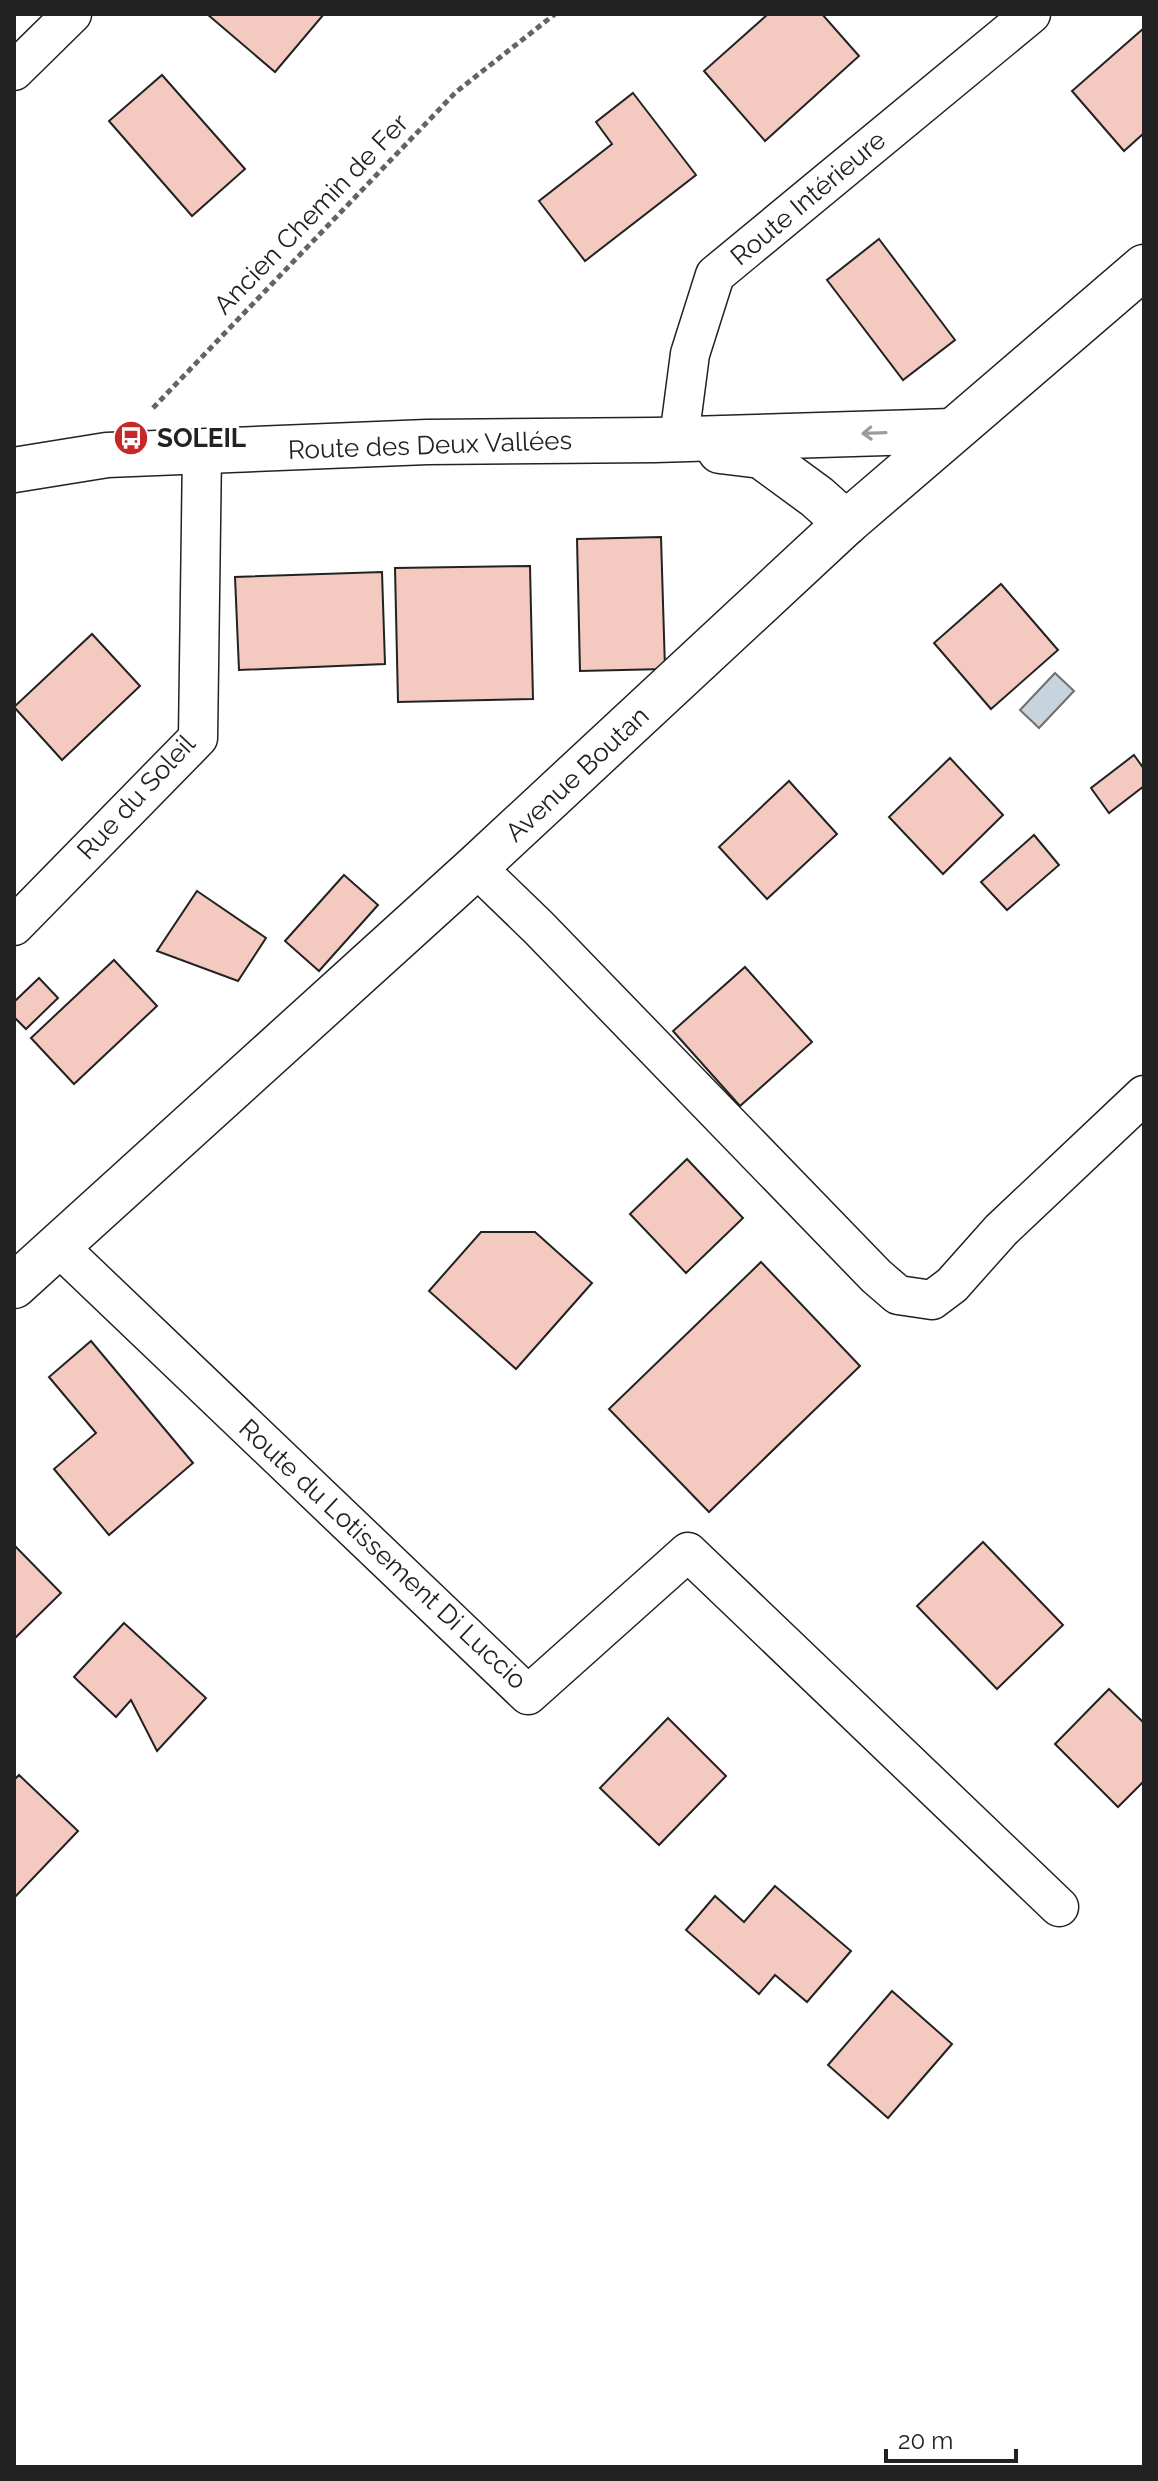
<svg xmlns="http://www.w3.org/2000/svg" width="1158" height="2481" font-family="Raleway,sans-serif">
<rect width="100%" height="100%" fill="#fff"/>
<path fill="#c7d3dd" stroke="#6f6f6f" stroke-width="2" d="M1055 673 1074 691 1039 728 1020 710Z"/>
<g fill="#f3c9c0" stroke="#222" stroke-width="2">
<path d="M207 14H324L275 72Z"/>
<path d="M768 14H822L859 56 765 141 704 71Z"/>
<path d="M1144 28V133L1124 151 1072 91Z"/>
<path d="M162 75 245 169 192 216 109 121Z"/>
<path d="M633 93 696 175 585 261 539 201 612 144 596 122Z"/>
<path d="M879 239 955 340 903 380 827 280Z"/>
<path d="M661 537 665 669 580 671 577 539Z"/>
<path d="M530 566 533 699 398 702 395 568Z"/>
<path d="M382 572 385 664 239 670 235 577Z"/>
<path d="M1001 584 1058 650 991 709 934 643Z"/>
<path d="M92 634 140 686 62 760 14 707Z"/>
<path d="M1134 755 1144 769V786L1109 813 1091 788Z"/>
<path d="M950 758 1003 815 943 874 889 817Z"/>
<path d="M789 781 837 834 767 899 719 847Z"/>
<path d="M1034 835 1059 865 1007 910 981 882Z"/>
<path d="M344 875 378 905 319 971 285 941Z"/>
<path d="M197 891 266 938 238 981 157 951Z"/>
<path d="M114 960 157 1006 74 1084 31 1038Z"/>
<path d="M745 967 812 1042 740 1106 673 1031Z"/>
<path d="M39 978 58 998 26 1029 14 1017V1002Z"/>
<path d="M687 1159 743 1218 686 1273 630 1214Z"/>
<path d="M481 1232H535L592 1283 516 1369 429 1291Z"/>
<path d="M761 1262 860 1366 709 1512 609 1409Z"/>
<path d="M91 1341 193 1463 109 1535 54 1469 96 1433 49 1377Z"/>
<path d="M983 1542 1063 1625 997 1689 917 1606Z"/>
<path d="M14 1545 61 1593 14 1639Z"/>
<path d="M124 1623 206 1698 157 1751 131 1700 116 1717 74 1677Z"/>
<path d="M1109 1689 1144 1723V1781L1118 1807 1055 1744Z"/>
<path d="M668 1718 726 1776 659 1845 600 1788Z"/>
<path d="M19 1775 78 1831 14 1898V1780Z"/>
<path d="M775 1886 851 1951 807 2002 775 1975 759 1994 686 1930 715 1896 744 1922Z"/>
<path d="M892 1991 952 2044 888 2118 828 2065Z"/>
</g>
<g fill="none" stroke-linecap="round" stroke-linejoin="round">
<g stroke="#222" stroke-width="41">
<g id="street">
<path d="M14 71 72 14"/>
<path d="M679 438 690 354 715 275 1031 14"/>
<path d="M476 867 539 928 876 1276 898 1295 932 1300 952 1285 1001 1230 1144 1095"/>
<path d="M14 926 198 738 202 452"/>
<path d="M58 1246 528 1695 688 1552 1059 1907"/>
</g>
</g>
<g stroke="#222" stroke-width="47">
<g id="secondary">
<path d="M720 451 761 456 817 497 846 523"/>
<path d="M14 470 107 455 427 442 655 440 952 431"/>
<path d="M14 1286 476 867 846 523 1144 267"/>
</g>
</g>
<path stroke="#646464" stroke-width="5" stroke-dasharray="6 4" stroke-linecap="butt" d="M153 408 456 92 555 14"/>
<use href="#street" stroke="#fff" stroke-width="38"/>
<use href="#secondary" stroke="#fff" stroke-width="44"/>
</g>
<defs><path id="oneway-shaft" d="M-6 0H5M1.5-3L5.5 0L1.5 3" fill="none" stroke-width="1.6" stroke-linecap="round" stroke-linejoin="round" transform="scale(2)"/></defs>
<use stroke="#9c9c9c" href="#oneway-shaft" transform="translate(874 433) rotate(178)"/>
<defs>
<g id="bus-disc" transform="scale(1.8)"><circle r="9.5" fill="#c62828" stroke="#fff"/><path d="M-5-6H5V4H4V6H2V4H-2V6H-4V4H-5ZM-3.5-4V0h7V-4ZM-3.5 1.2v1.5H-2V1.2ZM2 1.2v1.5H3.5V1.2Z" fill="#fff"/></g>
</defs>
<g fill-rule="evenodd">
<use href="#bus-disc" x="131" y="438"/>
</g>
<g text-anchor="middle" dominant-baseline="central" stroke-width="6" stroke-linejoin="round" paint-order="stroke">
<g font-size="26" fill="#222" stroke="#fff">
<text transform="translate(808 198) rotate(-40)">Route Intérieure</text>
<text transform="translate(311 214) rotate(-46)">Ancien Chemin de Fer</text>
<text transform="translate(430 445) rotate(-2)">Route des Deux Vallées</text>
<text transform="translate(577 774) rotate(-43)">Avenue Boutan</text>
<text transform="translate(136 797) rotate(-47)">Rue du Soleil</text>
<text transform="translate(383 1554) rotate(43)">Route du Lotissement Di Luccio</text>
</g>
<g font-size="26" font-weight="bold" fill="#222" stroke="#fff" text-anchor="start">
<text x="157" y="438">SOLEIL</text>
</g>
</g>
<rect width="1158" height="2481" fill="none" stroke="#222222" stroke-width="32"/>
<path d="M886 2449v12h130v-12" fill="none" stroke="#222222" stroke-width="4"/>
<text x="898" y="2449" font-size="24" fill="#222222" stroke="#ffffff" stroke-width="6" paint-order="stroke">20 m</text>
</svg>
